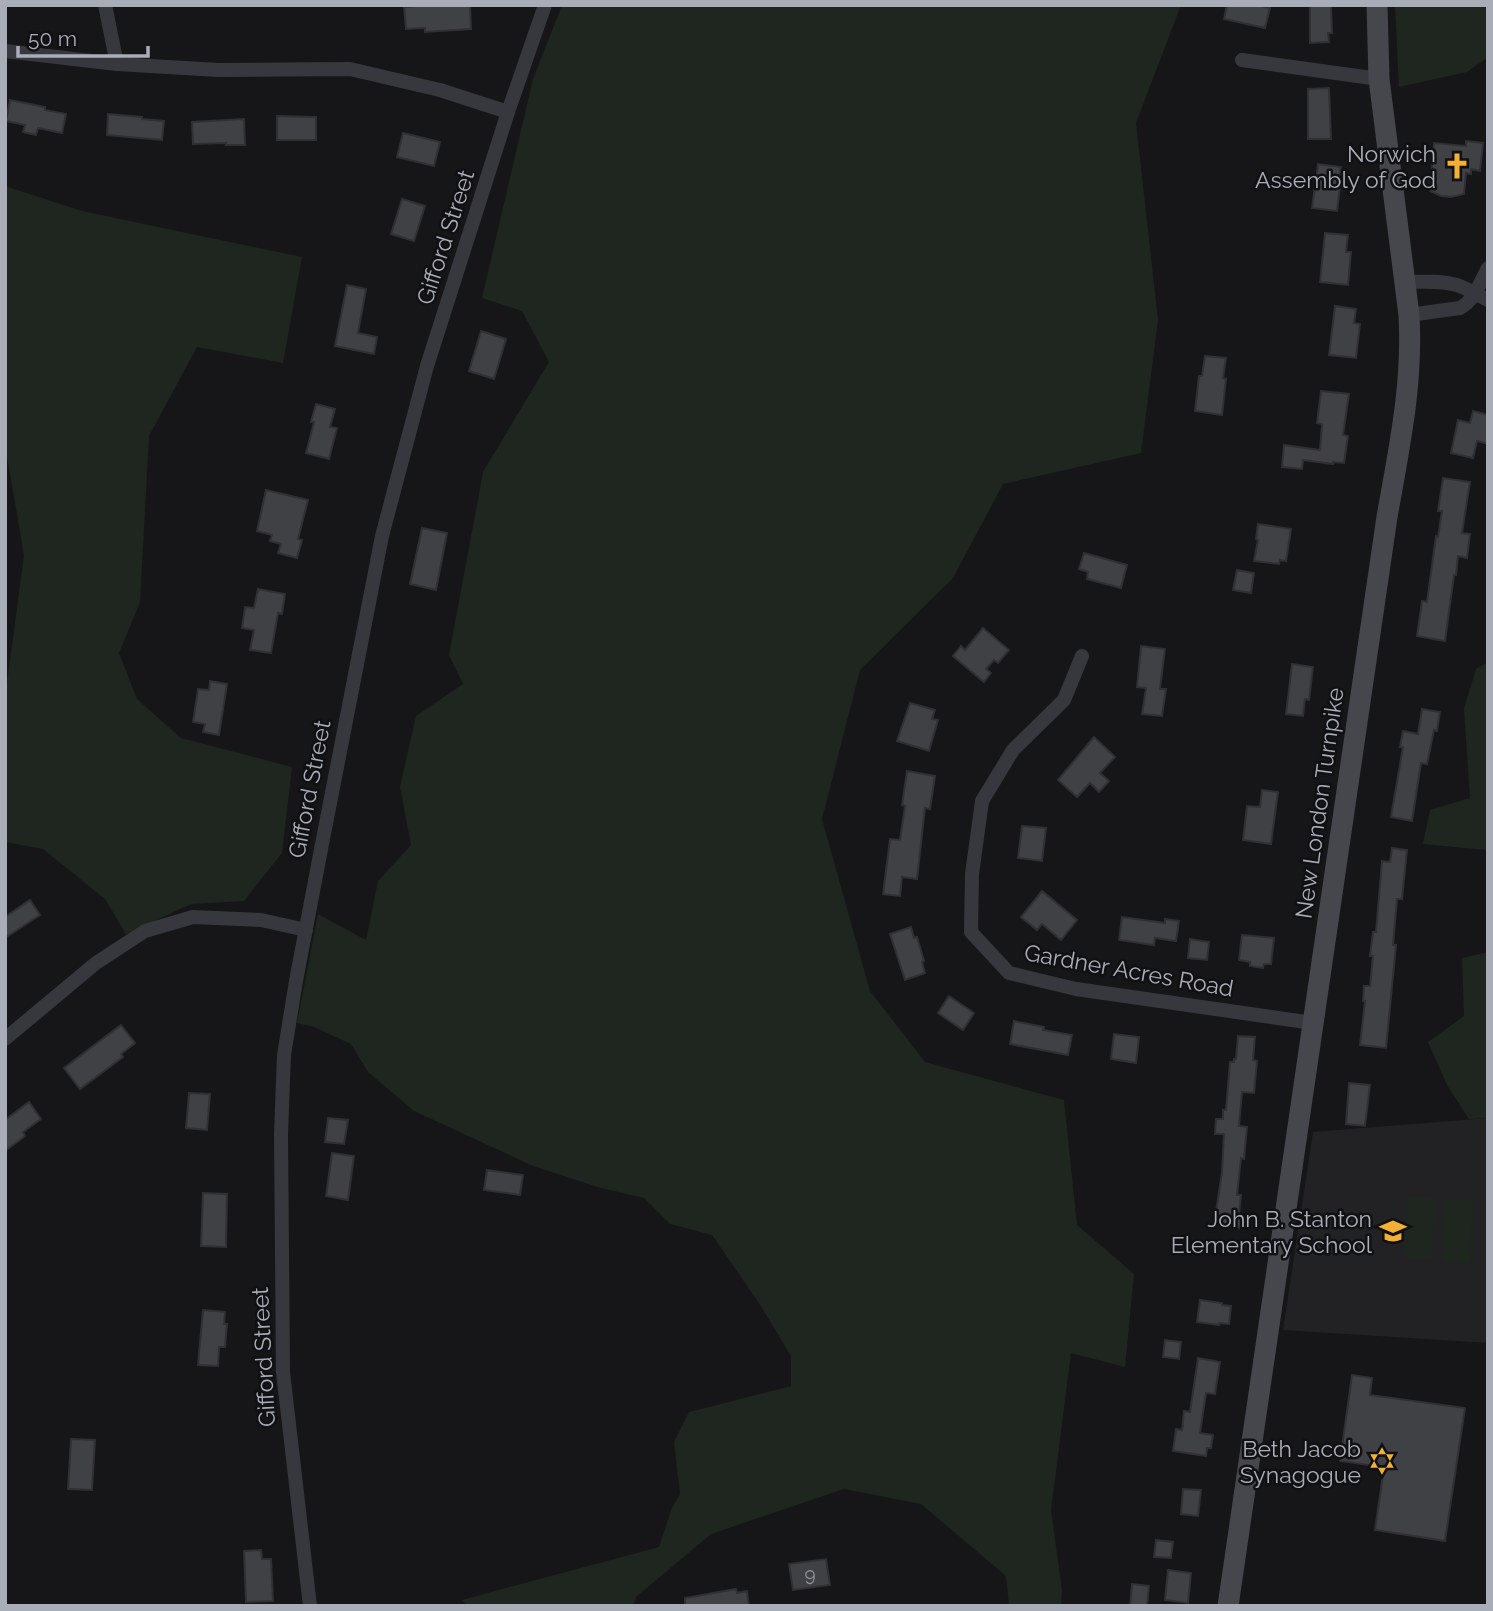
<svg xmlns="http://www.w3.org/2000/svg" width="1493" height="1611" font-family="Raleway,sans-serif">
<rect width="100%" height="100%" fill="#161618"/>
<path fill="#222225" d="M1488 1118V1343L1283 1330 1313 1132Z"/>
<g fill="#1e261f">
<path d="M562 5H1181L1136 123 1158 320 1141 453 1003 484 953 578 860 670 822 819 870 991 925 1062 1064 1100 1077 1225 1134 1274 1125 1367 1071 1353 1051 1510 1062 1590 1061 1606H1009L1006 1576 921 1504 844 1489 711 1534 636 1597 633 1606H467L462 1600 659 1547 672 1508 680 1494 674 1442 689 1412 791 1386V1356L761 1306 712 1235 670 1224 644 1198 601 1188 533 1166 414 1111 368 1072 351 1044 314 1027 297 1023 318 914 366 940 378 881 411 845 400 787 416 716 463 684 449 655 483 472 549 362 522 311 482 298 533 79Z"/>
<path d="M1395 5H1488V57L1467 72 1399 87Z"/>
<path d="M5 186 82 211 302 257 283 363 197 347 149 436 140 602 119 653 137 699 181 738 292 767 282 853 244 901 191 904 126 934 105 899 43 849 5 842V698L24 555 5 445Z"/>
<path d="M1488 662V853L1487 850 1423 844 1430 810 1470 798 1464 708 1476 669Z"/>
<path d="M1488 952V1118L1469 1119 1447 1085 1428 1042 1464 1016 1462 958Z"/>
<path d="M1407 1196 1435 1198 1432 1260 1404 1258Z"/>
<path d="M1445 1199 1473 1200 1470 1262 1442 1261Z"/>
</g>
<g fill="#404145" stroke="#303034" stroke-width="2">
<path d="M429 5H470L471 29 425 32V28L406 29 404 7Z"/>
<path d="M1227 5H1258L1270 8 1265 28 1224 19Z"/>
<path d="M1310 6H1331L1332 33H1328L1329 42 1310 43Z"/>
<path d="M1329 88 1331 139H1308V89Z"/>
<path d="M10 100 45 107V110L66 114 62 133 38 128 36 135 23 132 25 125 6 121Z"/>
<path d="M108 114 142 117V119L164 121 162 140 107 135Z"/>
<path d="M277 116 316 117V140H277Z"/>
<path d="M244 119 245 145H226V143L193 144 192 122Z"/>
<path d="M403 133 440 142 434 166 397 157Z"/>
<path d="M1466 141 1483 143 1480 171 1471 169V174L1466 173 1464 194 1451 197 1441 196 1430 191 1434 143 1466 146Z"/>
<path d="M1318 164 1341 167 1339 178 1341 179 1337 211 1312 208Z"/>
<path d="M402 199 425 206 414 241 391 234Z"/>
<path d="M1325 233 1348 235 1346 252H1351L1348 285 1320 282Z"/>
<path d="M347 285 366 289 358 333 377 337 374 354 335 346Z"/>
<path d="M1335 306 1356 309 1354 323 1360 324 1356 358 1329 355Z"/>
<path d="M481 331 506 339 494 379 469 371Z"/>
<path d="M1205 356 1226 358 1223 378 1226 379 1222 415 1195 411 1199 376H1202Z"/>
<path d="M1321 391 1349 394 1343 435 1348 436 1344 463 1333 462V464L1303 460 1302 469 1282 467 1284 445 1320 450 1322 424 1317 423Z"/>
<path d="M316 404 335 409 330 427 337 428 329 459 306 453 314 422H311Z"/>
<path d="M1473 411 1488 415V444L1477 441 1473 458 1451 453 1458 420 1470 423Z"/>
<path d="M1443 478 1470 482 1462 533 1470 534 1467 558 1458 556 1456 575H1454L1445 641 1417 636 1422 601 1427 602 1436 536 1438 537 1442 511H1438Z"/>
<path d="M266 490 308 500 298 539 302 540 297 558 278 553 281 544 270 541 272 535 257 531Z"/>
<path d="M1258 524 1291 529 1286 561 1280 560 1279 564 1254 561 1258 540 1256 539Z"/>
<path d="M422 528 447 533 436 590 410 584Z"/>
<path d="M1084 553 1127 565 1121 588 1087 579 1088 572 1079 569Z"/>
<path d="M1237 570 1254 573 1251 593 1233 590Z"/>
<path d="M258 589 285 594 282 614 278 613 271 653 250 650 254 630 242 628 245 607 254 608Z"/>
<path d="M983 628 1009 650 998 663 994 660 986 669 991 673 984 682 953 656 961 646 965 650Z"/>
<path d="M1141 646 1165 649 1160 689H1166L1162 716 1142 714 1146 688 1137 687Z"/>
<path d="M1292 664 1313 667 1309 700 1305 699 1303 716 1286 714Z"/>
<path d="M210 681 227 684 219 735 203 732 205 724 193 722 198 689 209 690Z"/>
<path d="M910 703 935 710 932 719 938 720 929 751 897 741Z"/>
<path d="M1422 709 1440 712 1437 731 1434 730 1427 764 1421 763 1412 821 1391 817 1403 747H1400L1403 731 1418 734Z"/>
<path d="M1094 737 1115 757 1100 773 1109 781 1099 792 1090 783 1077 797 1058 780Z"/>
<path d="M907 771 935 776 930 809 925 808 917 879 902 877 900 896 883 894 890 839 900 840 905 806 902 805Z"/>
<path d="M1262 790 1278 792 1271 844 1243 840 1247 806 1260 807Z"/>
<path d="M1022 826 1046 828 1042 861 1018 858Z"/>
<path d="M1392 848 1407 850 1402 899H1397L1393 945H1396L1386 1048 1360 1045 1365 1001H1363L1364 986H1370L1373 956H1370L1373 932H1376L1382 861 1390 862Z"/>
<path d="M1042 891 1077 920 1061 940 1042 924 1037 930 1021 917Z"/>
<path d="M30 900 40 915 5 938V917Z"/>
<path d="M1122 917 1165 923V919L1179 921 1176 941 1155 938 1154 945 1119 940Z"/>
<path d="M911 927 914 938 917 937 924 961 922 962 925 973 905 980 890 934Z"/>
<path d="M1242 935 1274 938 1271 964H1264L1263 968 1250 966V962L1239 960Z"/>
<path d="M1190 939 1209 942 1207 960 1188 958Z"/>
<path d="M949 996 974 1013 963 1030 938 1013Z"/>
<path d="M1014 1021 1044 1027 1043 1030 1072 1035 1068 1055 1010 1044Z"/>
<path d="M121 1025 135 1043 121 1054 123 1057 80 1089 64 1068Z"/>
<path d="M1114 1034 1139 1037 1136 1063 1111 1059Z"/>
<path d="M1238 1036 1255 1037 1253 1060 1257 1061 1254 1093 1242 1092 1239 1126 1247 1127 1244 1159 1241 1158 1237 1195H1241L1239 1214H1242L1241 1228 1214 1225 1222 1172 1224 1134H1215L1216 1119H1223V1110H1226L1230 1062H1234V1059H1236Z"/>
<path d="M1349 1083 1370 1085 1365 1126 1346 1124Z"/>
<path d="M189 1093 210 1094 207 1130 186 1128Z"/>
<path d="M29 1102 41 1119 23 1132 25 1136 5 1151V1120Z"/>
<path d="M328 1118 348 1120 344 1144 325 1142Z"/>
<path d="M332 1153 354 1156 348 1200 326 1196Z"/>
<path d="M487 1170 523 1175 520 1195 484 1190Z"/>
<path d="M203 1193 227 1194 226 1247 201 1246Z"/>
<path d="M1200 1300 1222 1303V1305L1231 1306 1229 1324 1219 1323V1325L1197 1322Z"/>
<path d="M203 1310 225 1312 224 1324H227L225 1347H219L218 1366 198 1365Z"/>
<path d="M1165 1340 1181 1342 1179 1359 1163 1357Z"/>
<path d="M1198 1358 1220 1362 1215 1394 1206 1393 1200 1433 1213 1435 1211 1448H1207L1206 1456 1173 1451 1176 1429 1182 1430 1184 1411 1190 1412Z"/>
<path d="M1352 1375 1372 1378 1370 1395 1465 1408 1445 1541 1375 1530 1384 1467 1340 1461Z"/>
<path d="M71 1439 95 1440 92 1490 68 1489Z"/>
<path d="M1183 1489 1201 1490 1198 1516 1181 1514Z"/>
<path d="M1156 1540 1173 1542 1171 1558 1154 1557Z"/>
<path d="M261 1550 262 1559H271L273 1601 246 1602 244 1551Z"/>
<path d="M826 1559 830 1585 793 1590 789 1564Z"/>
<path d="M1168 1570 1191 1573 1188 1603 1165 1600Z"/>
<path d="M1132 1584 1149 1586 1147 1606H1130Z"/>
<path d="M736 1589 737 1593 747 1591 749 1606H685V1598Z"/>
</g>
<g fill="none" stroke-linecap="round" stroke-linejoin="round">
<g stroke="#37383d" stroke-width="14">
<path d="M105 5 117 64"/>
<path d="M5 51 117 64 218 70 350 69 440 90 508 112"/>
<path d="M1242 60 1379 79"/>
<path d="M1405 282C1422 282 1440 280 1457 285 1468 289 1478 295 1488 300"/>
<path d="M1409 315 1460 308C1475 300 1480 282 1488 268"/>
<path d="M1082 656 1064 700 1013 750 982 801 972 874 971 932 1009 973 1076 989 1313 1023"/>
<path d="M5 1039 96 963 145 931 193 917 261 920 306 930"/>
<path d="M310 1606 283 1372 281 1134 284 1055 296 981 322 844 382 536 427 366 508 112 545 5"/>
</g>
<path stroke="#45474d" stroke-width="21" d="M1228 1606 1387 517C1399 448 1413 385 1409 315L1379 79 1377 5"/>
</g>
<defs>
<g id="church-bare" transform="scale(2.1)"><path d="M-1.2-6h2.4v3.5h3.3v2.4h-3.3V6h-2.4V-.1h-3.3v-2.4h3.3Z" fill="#f2b134" stroke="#111113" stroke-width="2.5" paint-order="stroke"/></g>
<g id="school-bare" transform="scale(2.1)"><path d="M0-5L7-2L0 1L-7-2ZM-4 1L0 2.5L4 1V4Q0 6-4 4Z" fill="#f2b134" stroke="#111113" stroke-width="2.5" paint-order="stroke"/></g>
<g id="synagogue-bare" transform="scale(2.1)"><path d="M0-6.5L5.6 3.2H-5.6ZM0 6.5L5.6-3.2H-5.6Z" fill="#f2b134" stroke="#111113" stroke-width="2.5" paint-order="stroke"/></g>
</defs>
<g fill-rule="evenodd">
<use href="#church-bare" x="1457" y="166"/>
<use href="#school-bare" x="1393" y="1231"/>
<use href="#synagogue-bare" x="1382" y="1461"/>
</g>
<g text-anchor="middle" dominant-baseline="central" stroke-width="5" stroke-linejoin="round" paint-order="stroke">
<g font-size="19" fill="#8e929b">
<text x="810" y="1574">9</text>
</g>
<g font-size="23" fill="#a8adb8" stroke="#111113" text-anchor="end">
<text x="1436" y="153">Norwich<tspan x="1436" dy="26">Assembly of God</tspan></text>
<text x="1372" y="1218">John B. Stanton<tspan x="1372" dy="26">Elementary School</tspan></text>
<text x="1361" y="1448">Beth Jacob<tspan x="1361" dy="26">Synagogue</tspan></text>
</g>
<g font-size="23" fill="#a8adb8" stroke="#111113">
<text transform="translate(445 237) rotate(-72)">Gifford Street</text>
<text transform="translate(309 789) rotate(-79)">Gifford Street</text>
<text transform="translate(1319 803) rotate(-82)">New London Turnpike</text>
<text transform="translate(1129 970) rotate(10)">Gardner Acres Road</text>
<text transform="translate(263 1357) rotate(-93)">Gifford Street</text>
</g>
</g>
<rect width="1493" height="1611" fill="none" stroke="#a8adb8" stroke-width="14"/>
<path d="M18 46v10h130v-10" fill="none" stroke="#a8adb8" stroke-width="3.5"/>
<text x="28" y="46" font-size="21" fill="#a8adb8" stroke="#111113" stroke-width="5" paint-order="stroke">50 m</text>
</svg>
